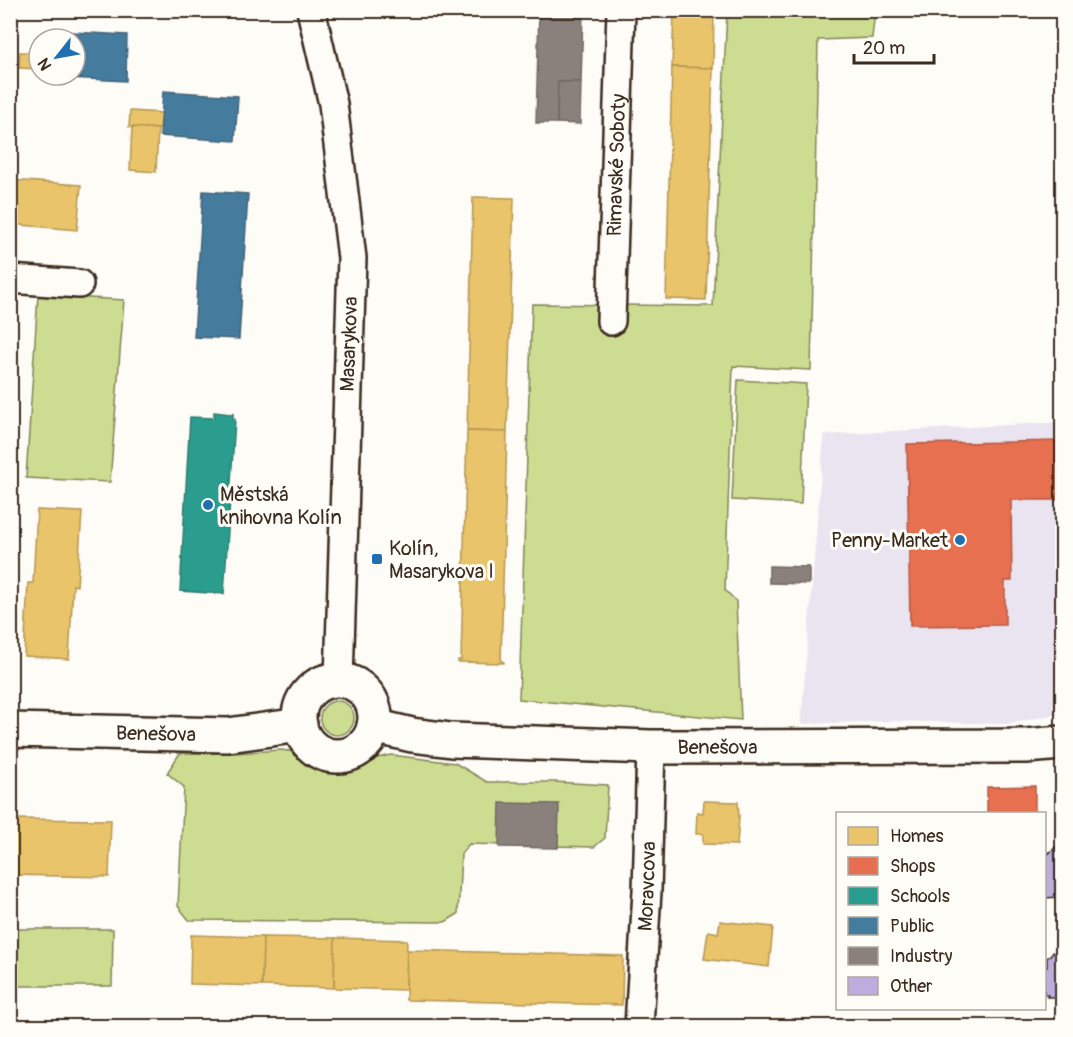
<svg xmlns="http://www.w3.org/2000/svg" width="1073" height="1037" font-family="Pangolin,sans-serif">
<rect width="100%" height="100%" fill="#fdfcf7"/>
<filter id="ink" filterUnits="userSpaceOnUse"><feTurbulence type="fractalNoise" baseFrequency=".0167" numOctaves="2"/><feDisplacementMap in="SourceGraphic" scale="12" xChannelSelector="R" yChannelSelector="G"/><feConvolveMatrix kernelMatrix="1 2 1 2 8 2 1 2 1" color-interpolation-filters="sRGB"/></filter>
<g filter="url(#ink)">
<path fill="#eae4f0" d="M1062 422V713L1006 724 895 721 801 724 824 435Z"/>
<g fill="#ccdd91" stroke="#848458" stroke-width="1.5">
<path d="M727 11H875L872 38 818 40 811 370 733 366 725 590 736 601 741 720 519 699 532 304 713 306Z"/>
<path d="M38 295 124 300 110 482 26 478Z"/>
<path d="M738 380 806 384 801 504 732 500Z"/>
<circle cx="337" cy="718" r="17"/>
<path d="M281 750 296 752 314 765 333 770 345 768 368 760 391 755 455 763 487 782H554L608 785 605 838 594 847 469 844 461 854 458 914 445 922 189 920 178 906 184 787 167 773 180 753H235Z"/>
<path d="M11 929H113L112 986H11Z"/>
</g>
<g fill="#e9c46a" stroke="#b59653" stroke-width="1.5">
<path d="M674 10H714L713 68 672 67Z"/>
<path d="M20 52 39 53V69L19 68Z"/>
<path d="M672 67 713 68 706 300 666 299Z"/>
<path d="M130 111 162 113 160 129 129 127Z"/>
<path d="M132 127 158 129 156 172 130 170Z"/>
<path d="M10 180 81 185 77 230 10 224Z"/>
<path d="M473 197 514 198 507 432 467 431Z"/>
<path d="M467 431 507 432 501 661 504 662V663L458 662V660H461Z"/>
<path d="M37 510 82 512 77 586 73 585 69 659 24 656 28 583H33Z"/>
<path d="M704 801 738 802 739 817 737 845 703 844V834H696L697 812 703 813Z"/>
<path d="M10 819 111 820 109 877 10 875Z"/>
<path d="M720 921 773 927 769 967 704 959 708 931 718 933Z"/>
<path d="M191 935 263 937 262 986 190 984Z"/>
<path d="M263 937 335 938 334 988 262 986Z"/>
<path d="M335 938 407 940 406 990 334 988Z"/>
<path d="M407 950 623 956 622 1005 406 1000Z"/>
</g>
<g fill="#e76f51" stroke="#b35a42" stroke-width="1.5">
<path d="M1059 441 1060 500H1011L1012 581H1005V625L910 626 907 444Z"/>
<path d="M1035 786V814H987V787Z"/>
<rect x="1044" y="852" width="11" height="14"/>
</g>
<path fill="#2a9d8f" stroke="#2f7a6d" stroke-width="1.5" d="M214 412 231 414 233 413V419H235L224 594 180 591 190 417 214 418Z"/>
<g fill="#457b9d" stroke="#426377" stroke-width="1.5">
<path d="M10 10H15L14 23H10Z"/>
<path d="M53 31 127 35 126 81 50 77 51 75H75V39H53Z"/>
<path d="M163 91 238 96 235 141 160 136Z"/>
<path d="M203 191 248 194 239 339 194 337Z"/>
</g>
<g fill="#8a817c" stroke="#726760" stroke-width="1.5">
<path d="M539 10H583L581 82H558L557 123H536Z"/>
<path d="M558 82H581L580 124 557 123Z"/>
<path d="M769 566 809 567V584L769 583Z"/>
<path d="M500 803 559 804 558 848 499 847Z"/>
</g>
<g fill="#bcadde" stroke="#3b2a1e" stroke-width="1.5">
<path d="M1062 841V895L1060 897 1044 898V858Z"/>
<path d="M1053 952H1062V997H1047L1048 995H1044V967H1047V958Z"/>
</g>
<g fill="none" stroke-linecap="round" stroke-linejoin="round">
<g stroke="#3b2a1e" stroke-width="32">
<g id="minor">
<path d="M311 10 333 104 352 258 339 680"/>
<path d="M10 279 79 284"/>
<path id="s1" d="M611 321 621 10"/>
<path id="s2" d="M639 1026 647 891 651 747"/>
</g>
</g>
<g stroke="#3b2a1e" stroke-width="38">
<g id="tertiary">
<circle cx="337" cy="718" r="38"/>
<path id="s3" d="M374 726 412 735 451 740 651 747 1026 746 1062 743"/>
<path id="s4" d="M10 730 228 735 300 725"/>
</g>
</g>
<use href="#minor" stroke="#fdfcf7" stroke-width="27"/>
<use href="#tertiary" stroke="#fdfcf7" stroke-width="33"/>
</g>
</g>
<g fill="#1f6fb2" stroke="#fdfcf7" stroke-width="2">
<circle cx="208" cy="505" r="6"/>
<circle cx="960" cy="540" r="6"/>
<rect x="371" y="553" width="12" height="12" rx="3"/>
</g>
<g text-anchor="middle" dominant-baseline="central" stroke-width="6" stroke-linejoin="round" paint-order="stroke">
<g font-size="20" fill="#3b2a1e" stroke="#fdfcf7">
<text stroke="none"><textPath href="#s1" startOffset="156">Rimavské Soboty</textPath></text>
<text transform="translate(349 344) rotate(-88)">Masarykova</text>
<text stroke="none"><textPath href="#s4" startOffset="146">Benešova</textPath></text>
<text stroke="none"><textPath href="#s3" startOffset="345">Benešova</textPath></text>
<text stroke="none"><textPath href="#s2" startOffset="140">Moravcova</textPath></text>
</g>
<g font-size="20" fill="#3b2a1e" stroke="#fdfcf7" text-anchor="start">
<text x="220" y="494">Městská<tspan x="220" dy="23">knihovna Kolín</tspan></text>
<text x="948" y="540" text-anchor="end">Penny-Market</text>
<text x="389" y="548">Kolín,<tspan x="389" dy="23">Masarykova I</tspan></text>
</g>
</g>
<rect width="1073" height="1037" fill="none" stroke="#fdfcf7" stroke-width="36"/>
<rect x="18" y="18" width="1037" height="1001" fill="none" stroke="#3b2a1e" stroke-width="2" filter="url(#ink)"/>
<rect x="836" y="812" width="210" height="198" fill="#fdfcf7" stroke="#afa8a0" stroke-width="1.5"/>
<rect x="848" y="827" width="30" height="18" fill="#e9c46a" stroke="#afa8a0" stroke-width="1.5"/>
<text x="890" y="842" font-size="18" fill="#3b2a1e">Homes</text>
<rect x="848" y="857" width="30" height="18" fill="#e76f51" stroke="#afa8a0" stroke-width="1.5"/>
<text x="890" y="872" font-size="18" fill="#3b2a1e">Shops</text>
<rect x="848" y="887" width="30" height="18" fill="#2a9d8f" stroke="#afa8a0" stroke-width="1.5"/>
<text x="890" y="902" font-size="18" fill="#3b2a1e">Schools</text>
<rect x="848" y="917" width="30" height="18" fill="#457b9d" stroke="#afa8a0" stroke-width="1.5"/>
<text x="890" y="932" font-size="18" fill="#3b2a1e">Public</text>
<rect x="848" y="947" width="30" height="18" fill="#8a817c" stroke="#afa8a0" stroke-width="1.5"/>
<text x="890" y="962" font-size="18" fill="#3b2a1e">Industry</text>
<rect x="848" y="977" width="30" height="18" fill="#bcadde" stroke="#afa8a0" stroke-width="1.5"/>
<text x="890" y="992" font-size="18" fill="#3b2a1e">Other</text>
<g transform="translate(57 57) rotate(239)"><circle r="28" fill="#fdfcf7" stroke="#afa8a0" stroke-width="1.5"/>
<path d="M0-4.5L10 22L0 15L-10 22Z" fill="#1f6fb2"/>
<text y="-9" font-size="16" font-weight="bold" text-anchor="middle" fill="#3b2a1e">N</text>
</g>
<path d="M854 54v9h80v-9" fill="none" stroke="#3b2a1e" stroke-width="3"/>
<text x="863" y="54" font-size="18" fill="#3b2a1e" stroke="#fdfcf7" stroke-width="4.5" paint-order="stroke">20 m</text>
</svg>
